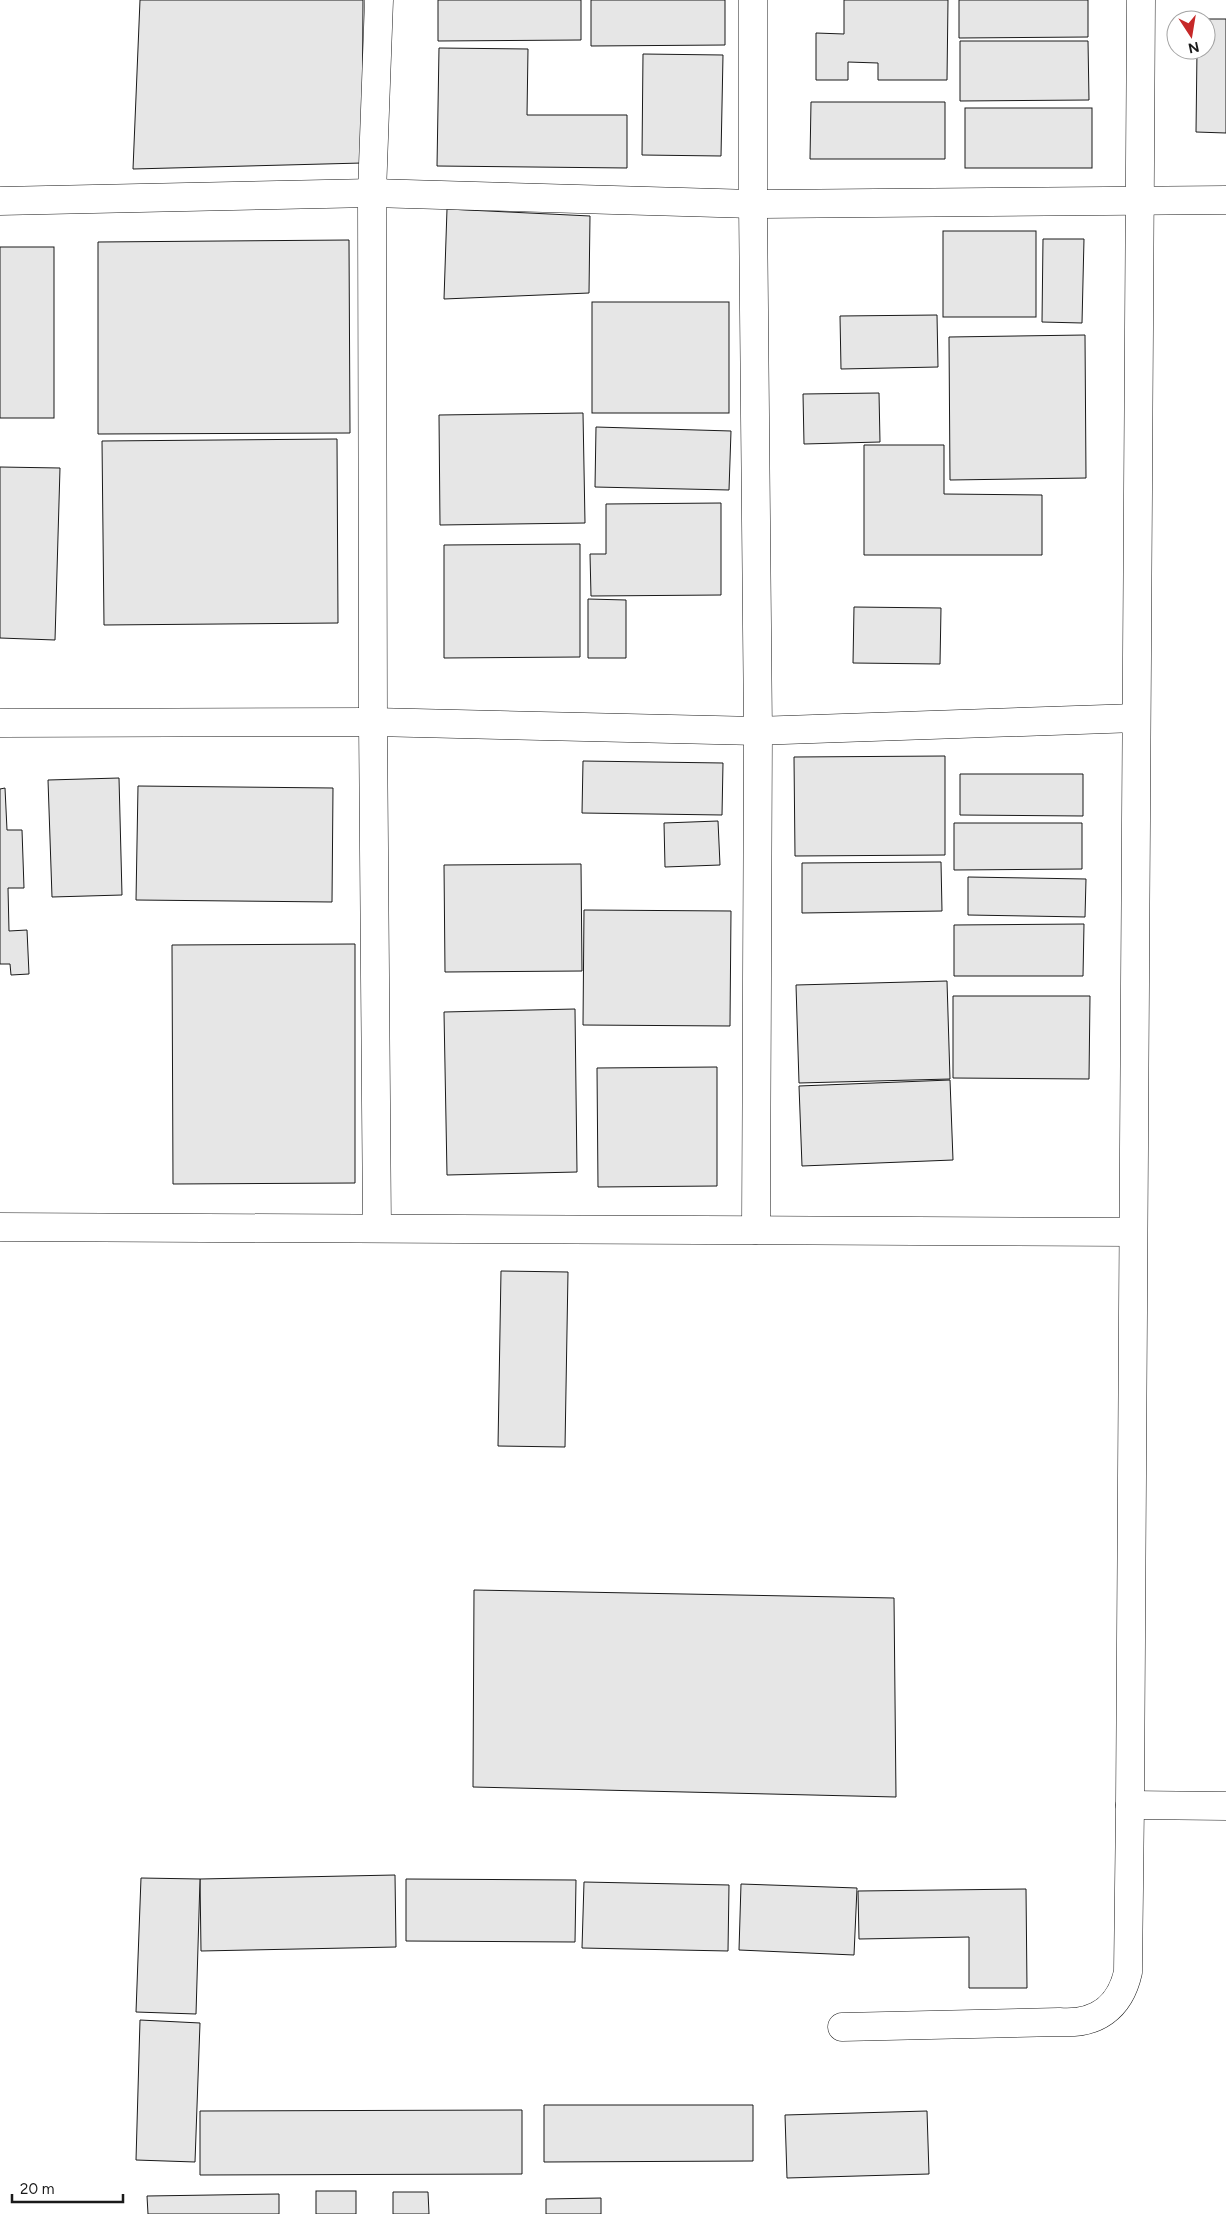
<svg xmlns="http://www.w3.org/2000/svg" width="1226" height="2214" font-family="Figtree,sans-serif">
<rect width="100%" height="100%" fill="#fff"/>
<g fill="#e6e6e6" stroke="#1a1a1a">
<path d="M140 0H363L362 163 133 169Z"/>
<path d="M438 0H581V40L438 41Z"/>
<path d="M591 0H725V45L591 46Z"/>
<path d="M844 0H948L947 80H878V63L848 62V80H816V33L844 34Z"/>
<path d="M959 0H1088V37L959 38Z"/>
<path d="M1197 19H1226V133L1196 132 1197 50H1206V20Z"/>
<path d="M960 41H1088L1089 100 960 101Z"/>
<path d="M439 48 528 49 527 115H627V168L437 166Z"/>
<path d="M643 54 723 55 721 156 642 155Z"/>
<path d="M811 102H945V159H810Z"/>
<rect x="965" y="108" width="127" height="60"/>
<path d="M447 209 590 216 589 293 444 299Z"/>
<rect x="943" y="231" width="93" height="86"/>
<path d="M1043 239H1084L1082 323 1042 322Z"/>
<path d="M349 240 350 433 98 434V242Z"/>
<rect x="0" y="247" width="54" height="171"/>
<rect x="592" y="302" width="137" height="111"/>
<path d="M937 315 938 367 841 369 840 316Z"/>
<path d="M1085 335 1086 478 950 480 949 337Z"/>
<path d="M879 393 880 442 804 444 803 394Z"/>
<path d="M583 413 585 523 440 525 439 415Z"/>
<path d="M596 427 731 431 729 490 595 487Z"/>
<path d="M337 439 338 623 104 625 102 441Z"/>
<path d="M864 445H944V494L1042 495V555H864Z"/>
<path d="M0 467 60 468 55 640 0 638Z"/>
<path d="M721 503V595L591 596 590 554H606V504Z"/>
<path d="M580 544V657L444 658V545Z"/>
<path d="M588 599 626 600V658H588Z"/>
<path d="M854 607 941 608 940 664 853 663Z"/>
<path d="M945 756V855L795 856 794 757Z"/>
<path d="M583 761 723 763 722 815 582 813Z"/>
<path d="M960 774H1083V816L960 815Z"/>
<path d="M119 778 122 895 52 897 48 780Z"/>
<path d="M138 786 333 788 332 902 136 900Z"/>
<path d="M5 788 7 830H22L24 888H8L9 931 27 930 29 974 11 975 10 964H0V789Z"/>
<path d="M718 821 720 865 665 867 664 823Z"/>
<path d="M954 823H1082V869L954 870Z"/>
<path d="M941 862 942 911 802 913V863Z"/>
<path d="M581 864 582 971 445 972 444 865Z"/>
<path d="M968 877 1086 879 1085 917 968 915Z"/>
<path d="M584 910 731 911 730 1026 583 1025Z"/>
<path d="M1084 924 1083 976H954V925Z"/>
<path d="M355 944V1183L173 1184 172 945Z"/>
<path d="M947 981 950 1079 799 1083 796 985Z"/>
<path d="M953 996H1090L1089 1079 953 1078Z"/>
<path d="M575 1009 577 1172 447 1175 444 1012Z"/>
<path d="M717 1067V1186L598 1187 597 1068Z"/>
<path d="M950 1080 953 1160 802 1166 799 1086Z"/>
<path d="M501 1271 568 1272 565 1447 498 1446Z"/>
<path d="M474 1590 894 1598 896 1797 473 1787Z"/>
<path d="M395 1875 396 1947 201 1951 200 1879Z"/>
<path d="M141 1878 200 1879 196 2014 136 2012Z"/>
<path d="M406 1879 576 1880 575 1942 406 1941Z"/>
<path d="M584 1882 729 1885 728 1951 582 1948Z"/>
<path d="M741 1884 857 1888 854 1955 739 1950Z"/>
<path d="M1026 1889 1027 1988H969V1937L859 1939 858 1891Z"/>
<path d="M140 2020 200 2023 195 2162 136 2160Z"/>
<path d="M544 2105H753V2161L544 2162Z"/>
<path d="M522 2110V2174L200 2175V2111Z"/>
<path d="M927 2111 929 2174 787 2178 785 2115Z"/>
<rect x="316" y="2191" width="40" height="23"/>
<path d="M393 2192H428L429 2214H393Z"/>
<path d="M279 2194V2214H148L147 2196Z"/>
<path d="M601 2198V2214H546V2199Z"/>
</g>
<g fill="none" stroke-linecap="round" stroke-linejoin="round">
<g stroke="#1a1a1a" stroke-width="29">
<g id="minor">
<path d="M753 0V204L758 731 756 1230"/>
<path d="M0 201 372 193 753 204 1226 200"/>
<path d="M0 723 373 722 758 731 1136 718"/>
<path d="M0 1227 1133 1232"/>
<path d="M377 1228 373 722 372 193 379 0"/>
<path d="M1130 1805 1226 1806"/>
<path d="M842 2027 1059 2022C1096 2025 1120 2008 1128 1972L1130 1805 1141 0"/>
</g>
</g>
<use href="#minor" stroke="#fff" stroke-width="28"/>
</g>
<g transform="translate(1191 35) rotate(168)"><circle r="24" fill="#ffffff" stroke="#a3a3a3"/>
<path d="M0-4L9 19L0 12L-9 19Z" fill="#c62828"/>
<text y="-8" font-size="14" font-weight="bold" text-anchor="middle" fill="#1a1a1a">N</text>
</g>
<path d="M12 2194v8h111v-8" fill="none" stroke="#1a1a1a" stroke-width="2.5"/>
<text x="20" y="2194" font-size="15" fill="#1a1a1a" stroke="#ffffff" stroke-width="4" paint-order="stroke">20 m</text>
</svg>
